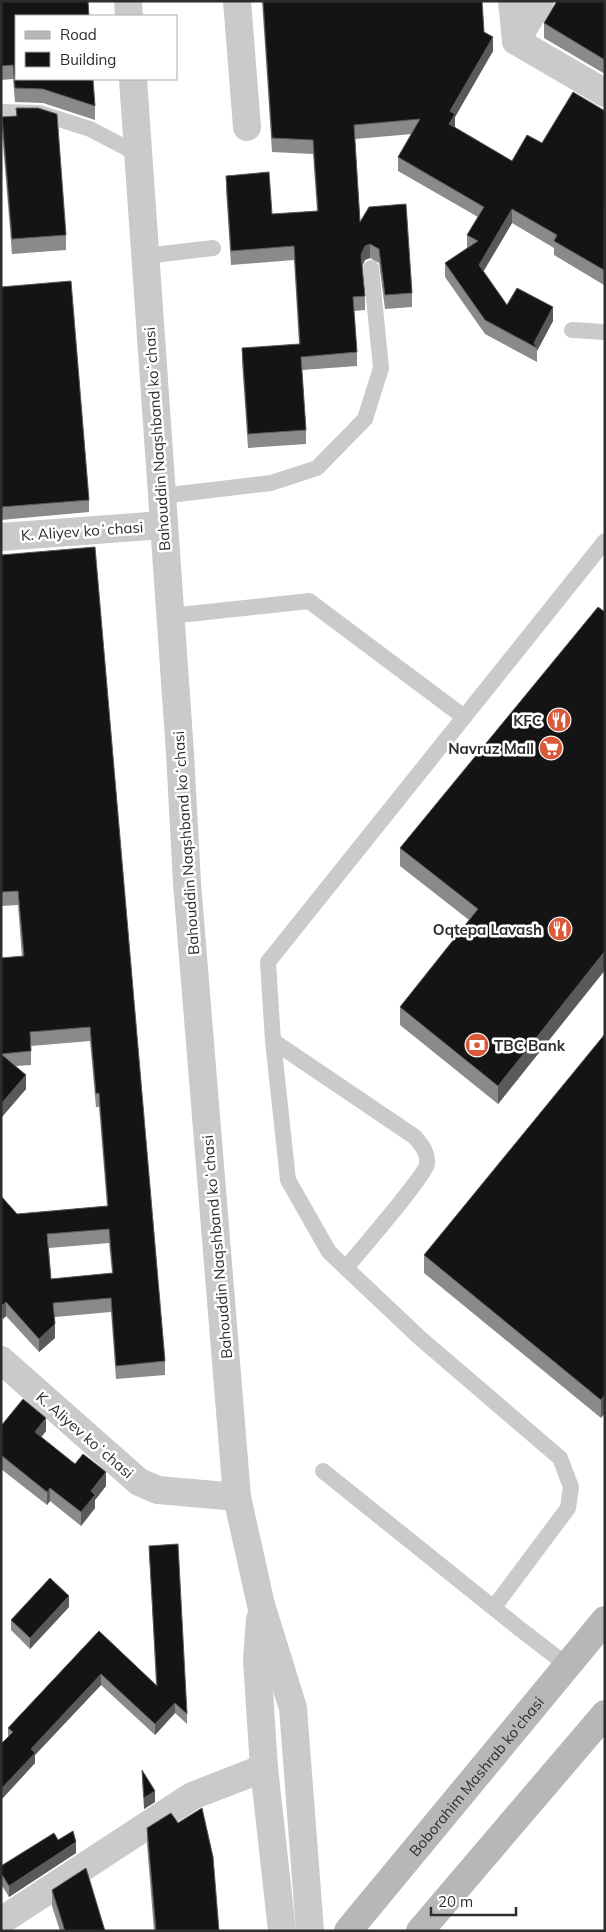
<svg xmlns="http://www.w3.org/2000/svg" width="606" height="1932" font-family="Mulish,sans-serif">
<rect width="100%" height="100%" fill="#fff"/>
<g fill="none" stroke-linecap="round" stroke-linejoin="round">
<g stroke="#cacaca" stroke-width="16">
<path d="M1 112 40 113 90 129 138 154"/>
<path d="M145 256 213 248"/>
<path d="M572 330 605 332"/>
<path d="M161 496 271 483 317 468 365 419 381 368 371 268"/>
<path d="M170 616 309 601 464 717"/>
<path d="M273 1041 415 1137C422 1146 428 1152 427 1164 425 1176 358 1253 346 1268"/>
<path d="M323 1471 520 1629 568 1666"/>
<path d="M494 1607 568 1508 571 1487 560 1458 420 1338 329 1252 288 1180 273 1041 268 962 605 541"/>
</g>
<g stroke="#cacaca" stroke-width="28">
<path d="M128 1 129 16"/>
<path d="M237 1 247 127"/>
<path d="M512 1 516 41 605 93"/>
<path d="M516 41 540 1"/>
<path d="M133 79 180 753 187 883 237 1497 261 1605 293 1708 310 1931"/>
<path d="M1 537 163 525"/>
<path d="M1 1360 139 1482 158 1490 237 1497"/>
<path d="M260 1619 257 1660 264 1768 282 1931"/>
<path d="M1 1921 192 1796 264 1768"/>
</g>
<g stroke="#b7b7b7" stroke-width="28">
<path id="s1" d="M348 1931 605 1620"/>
<path d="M420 1931 605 1714"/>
</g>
</g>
<g fill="#8a8a8a" fill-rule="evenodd">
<path d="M1 1 95 106V120L43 103 15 102 13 79 1 80Z"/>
<path d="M262 1H482L484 32 493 51 455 117V127L512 161 542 143 605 111 604 285 554 255V248L512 223 483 272 507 305 553 321 537 351V362L485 334 445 277V263L467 248V235L478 217 398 171V157L412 134 355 139 360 222 412 293V307L385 309 379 263 370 258 365 260 362 266 365 296V310L354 311 357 352V366L302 370 306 430V444L248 448 242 362V348L299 344 294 260 231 265 226 190V176L272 214 317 211 313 154 272 152Z"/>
<path d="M605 1V74L544 38V23Z"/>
<path d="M16 108 66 235V250L12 254 2 132V117L16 116Z"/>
<path d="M1 287 89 500V512L1 520Z"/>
<path d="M1 555 165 1361V1375L116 1379 111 1312 55 1317V1338L39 1352 6 1316 3 1319 1 1317V1196L17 1214 107 1206 99 1107H96L90 1041 31 1046V1065L16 1066 26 1089 1 1118V958L22 957 18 905 1 906ZM109 1243 112 1273 51 1279 49 1248Z"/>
<path d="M605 612V970L498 1104 400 1025V1007L469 920 400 866V848Z"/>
<path d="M605 1034 601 1418 424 1273V1255Z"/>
<path d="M1 1426 46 1431 41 1437 75 1464 106 1486 95 1500V1508L81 1526 50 1501 47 1505 1 1469Z"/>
<path d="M149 1546 187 1714V1724L175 1713 155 1735 101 1685 35 1755V1763L1 1800V1744L8 1737V1728L99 1631 156 1685Z"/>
<path d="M69 1607 30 1649 11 1630V1620Z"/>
<path d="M142 1770 155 1802 144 1809 142 1781Z"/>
<path d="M147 1828 219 1931H154L147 1844Z"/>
<path d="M58 1840 76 1853 9 1897 1 1884V1866Z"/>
<path d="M52 1890 105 1931H60L52 1906Z"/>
</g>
<g fill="#5a5a5a">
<path d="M493 37V51L455 117V128L449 138 450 111Z"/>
<path d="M512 209V223L479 279V265Z"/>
<path d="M370 244V258L365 260 361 269V255L365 246Z"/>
<path d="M553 307V321L537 351V348L534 343Z"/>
<path d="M605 951V970L498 1104V1086Z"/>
<path d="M26 1075V1089L1 1118V1104Z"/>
<path d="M6 1302V1316L3 1319V1305Z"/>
<path d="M55 1324V1338L39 1352V1339Z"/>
<path d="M605 1395V1413L601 1418V1400Z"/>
<path d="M46 1418V1431L35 1445V1432Z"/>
<path d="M106 1472V1486L95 1500V1508L81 1526V1512L91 1491Z"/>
<path d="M50 1488V1501L47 1505V1492Z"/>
<path d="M69 1596V1607L30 1649V1638Z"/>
<path d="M101 1674V1685L35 1755V1763L1 1800V1789L31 1749Z"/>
<path d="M175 1703V1713L155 1735V1724Z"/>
<path d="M155 1791V1802L144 1809V1798Z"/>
<path d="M76 1842V1853L9 1897V1886Z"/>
</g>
<g fill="#141414" stroke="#5a5a5a" fill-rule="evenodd">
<path d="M1 1H88L89 16H16V79H93L95 106 43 89 15 88 13 65 1 66Z"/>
<path d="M263 1H482L484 32 493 37 450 111 455 114 449 124 512 161 527 135 542 143 573 92 605 111 604 270 554 241 557 235 512 209 479 265 507 305 517 288 553 307 534 343 537 348 485 320 445 263 478 241 467 235 484 207 398 157 420 119 354 125 360 222 369 207 406 204 412 293 385 295 379 249 370 244 365 246 361 255 365 296 353 297 357 352 301 357 306 430 248 434 242 348 300 344 294 246 231 251 226 176 269 172 272 214 318 211 313 140 272 138Z"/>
<path d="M557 1H605V60L544 23Z"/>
<path d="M16 108H38L57 114 66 235 12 239 2 117 17 116Z"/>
<path d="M71 281 89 500 1 507V287Z"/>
<path d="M95 547 165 1361 116 1366 111 1298 53 1303 55 1324 39 1339 6 1302 3 1305 1 1303V1196L17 1214 108 1206 99 1093 96 1094 90 1027 30 1032 31 1051 1 1054V958L24 956 18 891 1 892V555ZM109 1229 113 1273 51 1279 47 1234Z"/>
<path d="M598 607 605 612V951L498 1086 400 1007 478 909 400 848Z"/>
<path d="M605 1034V1395L601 1400 424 1255Z"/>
<path d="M1 1054 26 1075 1 1104Z"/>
<path d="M23 1399 46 1418 35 1432 75 1464 83 1454 106 1472 91 1491 95 1495 81 1512 50 1488 47 1492 1 1455V1426Z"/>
<path d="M178 1544 187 1714 175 1703 155 1724 101 1674 31 1749 35 1753 1 1789V1744L13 1732 8 1728 99 1631 157 1686 149 1546Z"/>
<path d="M50 1578 69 1596 30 1638 11 1620Z"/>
<path d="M142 1770 155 1791 144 1798Z"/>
<path d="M202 1808 213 1857 219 1931H156L147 1828 171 1813 178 1823Z"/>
<path d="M73 1831 76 1842 9 1886 1 1873V1866L54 1833 58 1840Z"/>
<path d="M86 1868 105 1931H65L52 1890Z"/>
</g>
<defs>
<g id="restaurant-disc" transform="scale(1.25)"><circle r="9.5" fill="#da5939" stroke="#fff"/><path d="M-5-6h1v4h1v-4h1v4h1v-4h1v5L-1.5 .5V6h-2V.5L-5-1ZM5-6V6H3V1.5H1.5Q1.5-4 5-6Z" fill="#fff"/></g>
<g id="supermarket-disc" transform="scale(1.25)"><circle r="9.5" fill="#da5939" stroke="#fff"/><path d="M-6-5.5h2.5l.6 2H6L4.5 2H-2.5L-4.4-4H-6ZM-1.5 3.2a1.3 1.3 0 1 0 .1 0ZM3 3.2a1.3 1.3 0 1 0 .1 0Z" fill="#fff"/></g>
<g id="bank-disc" transform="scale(1.25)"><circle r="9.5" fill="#da5939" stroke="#fff"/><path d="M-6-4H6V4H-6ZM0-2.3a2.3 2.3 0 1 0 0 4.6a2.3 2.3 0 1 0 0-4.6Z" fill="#fff"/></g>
</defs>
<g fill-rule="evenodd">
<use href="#restaurant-disc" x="559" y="720"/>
<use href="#supermarket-disc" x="551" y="748"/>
<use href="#restaurant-disc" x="560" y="929"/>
<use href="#bank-disc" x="477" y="1045"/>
</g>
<g text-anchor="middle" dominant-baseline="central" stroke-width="5" stroke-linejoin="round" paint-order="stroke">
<g font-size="15" fill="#2d2d2d" stroke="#fff">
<text transform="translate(157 439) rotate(-94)">Bahouddin Naqshband koʻchasi</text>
<text transform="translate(82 531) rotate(-4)">K. Aliyev koʻchasi</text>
<text transform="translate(186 843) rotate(-94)">Bahouddin Naqshband koʻchasi</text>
<text transform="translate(217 1247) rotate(-95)">Bahouddin Naqshband koʻchasi</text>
<text transform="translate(85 1435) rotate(41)">K. Aliyev koʻchasi</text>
<text stroke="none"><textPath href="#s1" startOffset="201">Boborahim Mashrab ko'chasi</textPath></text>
</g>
<g font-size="15" font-weight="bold" fill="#2d2d2d" stroke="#fff" text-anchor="end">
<text x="542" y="720">KFC</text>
<text x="534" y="748">Navruz Mall</text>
<text x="542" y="929">Oqtepa Lavash</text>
<text x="494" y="1045" text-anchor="start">TBC Bank</text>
</g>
</g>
<rect width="606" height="1932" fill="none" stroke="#2d2d2d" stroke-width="5"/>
<rect x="15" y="15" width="162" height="65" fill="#ffffff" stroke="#ababab"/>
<rect x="25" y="31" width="25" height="8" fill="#b7b7b7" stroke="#ababab"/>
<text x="60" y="40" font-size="15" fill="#2d2d2d">Road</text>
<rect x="25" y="52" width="25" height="15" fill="#141414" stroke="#ababab"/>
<text x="60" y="65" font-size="15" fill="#2d2d2d">Building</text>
<path d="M431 1907v8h85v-8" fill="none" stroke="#2d2d2d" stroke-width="2.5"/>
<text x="438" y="1907" font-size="15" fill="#2d2d2d" stroke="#ffffff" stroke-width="4" paint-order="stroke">20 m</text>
</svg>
